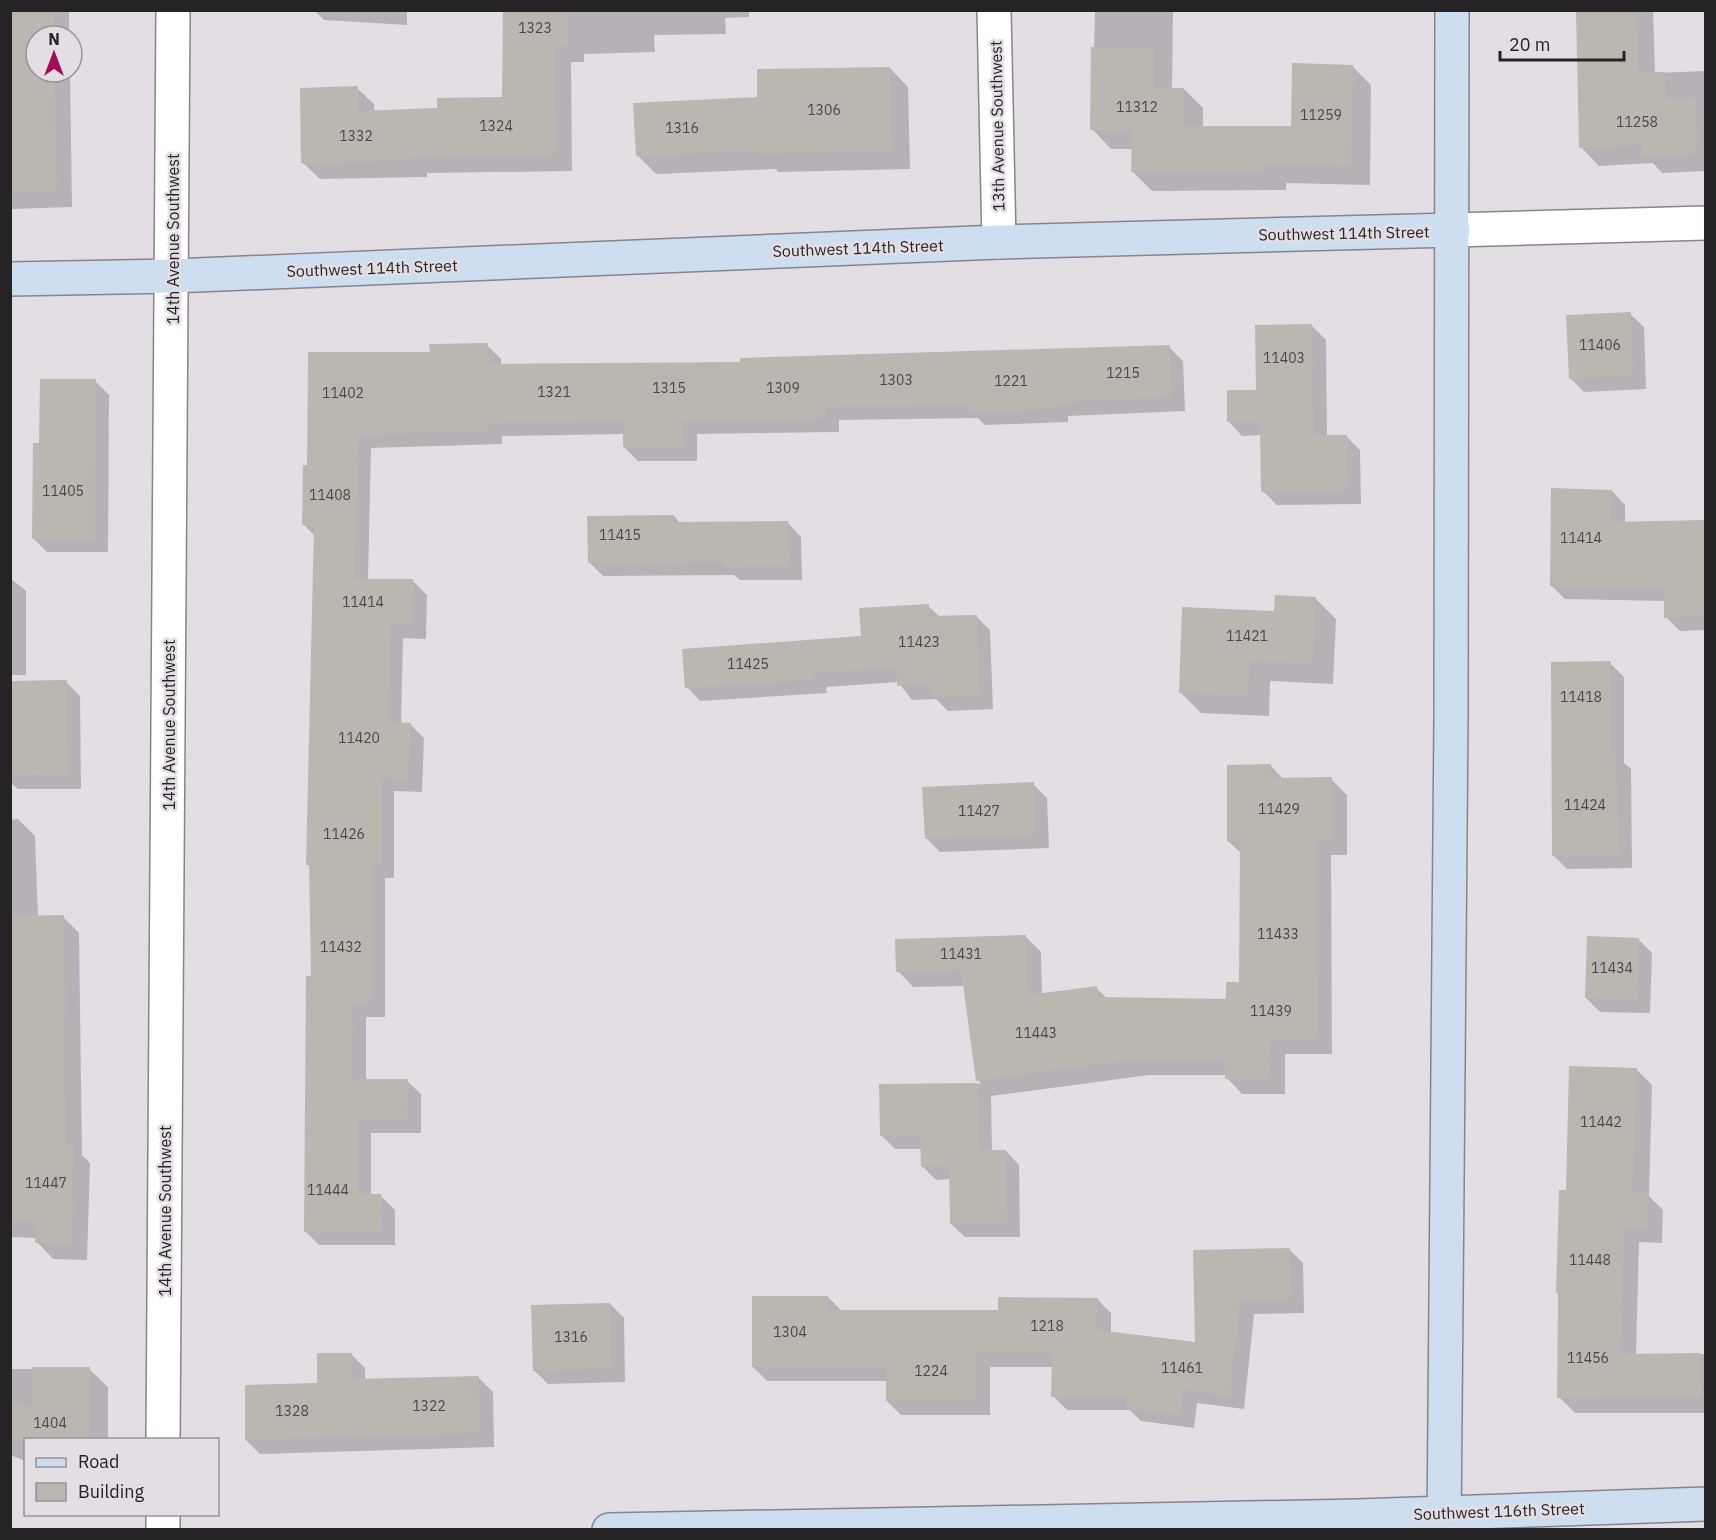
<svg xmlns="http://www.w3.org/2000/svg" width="1716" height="1540" font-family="'IBM Plex Sans',sans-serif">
<rect width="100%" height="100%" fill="#e3dee4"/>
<g fill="#0003">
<path d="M10 10H69V36H36V72H70L72 207 10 209Z"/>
<path d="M314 10H749V17L725 18 726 34 654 35 655 52 584 54V62H571L572 171 427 173V177L320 179 303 163 357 88 374 104V112L438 110 504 99 505 11H407V25L324 20Z"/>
<path d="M1095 10H1216L1173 12 1172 89H1184L1203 108V127H1292L1352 66 1371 85 1370 185 1286 183V190L1152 191 1133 172V149H1111L1092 129Z"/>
<path d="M1311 10H1352V12Z"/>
<path d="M1577 10H1653L1655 73 1706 71V171L1662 173 1653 163 1599 166 1581 147Z"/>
<path d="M890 68 908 87 910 169 778 172 776 169 656 174 637 155 759 99Z"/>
<path d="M1630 314 1644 327 1646 389 1584 392 1570 378Z"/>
<path d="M1312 326 1326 340 1327 437 1346 436 1360 450 1361 504 1277 505 1263 491 1262 435 1242 436 1229 422Z"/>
<path d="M487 345 501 359V365L742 363 1169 347 1183 361 1185 411 1068 416V422L985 425 978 418 839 420V432L697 434V461H638L624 447V434L502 436V444L371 448 368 580 413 581 427 595 426 639 403 638 401 724H410L424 738 422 792 394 791V878H385V1017H366V1081H407L421 1094V1133H371V1196H381L395 1210V1245H319L305 1231 313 977 311 868 308 864 315 536 303 524 308 466 431 353Z"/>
<path d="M95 381 109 395 108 552H47L34 539 41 445Z"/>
<path d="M1612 491 1625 505V523L1706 522V630L1680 631 1666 617V601L1565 599 1551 585Z"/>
<path d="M674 516 681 524 788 523 801 537 802 580H740L734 575 603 576 589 562Z"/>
<path d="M10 578 26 591V675H10Z"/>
<path d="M1315 598 1336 619 1333 684 1270 681 1269 716 1201 713 1180 692 1275 612Z"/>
<path d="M928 606 940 617 976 616 990 630 993 709 948 711 936 699 912 700 898 682 826 687 827 693 700 701 687 687 862 638Z"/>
<path d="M1610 663 1624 677V763L1631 769 1632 868 1567 869 1553 855Z"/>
<path d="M10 682H66L80 696 81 789H18L10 782Z"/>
<path d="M1271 766 1284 780 1331 779 1347 795V855H1331L1332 1054H1285V1094H1242L1227 1078V1075H1149L991 1096 992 1152 1006 1151 1019 1165 1020 1237H965L951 1224 950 1179 936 1180 922 1166 921 1149H895L881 1135V1085L981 1084 978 1080 965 986 913 987 898 971 1025 936 1041 952 1042 995 1096 988 1108 999 1227 1000 1241 984 1242 854 1228 841Z"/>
<path d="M1033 784 1047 798 1049 848 940 852 926 838Z"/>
<path d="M18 819 35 836 38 917H63L79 933 82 1155 90 1163 87 1260 53 1259 37 1242V1238L10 1237V820Z"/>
<path d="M1638 939 1652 953 1650 1013 1600 1012 1586 998Z"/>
<path d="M1636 1069 1652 1085 1649 1196 1663 1210 1662 1243 1639 1242 1636 1356 1706 1354V1413H1575L1559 1397 1560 1295 1557 1292 1567 1192Z"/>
<path d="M1289 1249 1303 1263 1304 1313 1254 1314 1244 1409 1197 1403 1194 1428 1141 1421 1130 1410H1067L1053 1396V1367H990V1415H901L887 1401V1381H767L753 1367 828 1297 842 1311H999L1097 1299 1111 1313V1334L1197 1344Z"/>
<path d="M610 1304 624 1318 625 1382 548 1384 534 1370Z"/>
<path d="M351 1354 365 1368V1380L479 1378 493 1392 494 1447 260 1454 246 1440 319 1385Z"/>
<path d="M10 1369H89L108 1387V1440H26V1461L10 1455Z"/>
</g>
<g fill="#bbb6b0">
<path d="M10 10H53L54 36H36V72H54L57 192 10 193Z"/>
<path d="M503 10H568V46H555L556 155 411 157V161L301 163 300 88 358 86V111L437 108V98L502 97Z"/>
<path d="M1576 10H1636L1638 72H1665L1666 99 1696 98 1697 154 1642 155V145L1579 148Z"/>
<path d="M1091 47H1154V88H1184V126H1291L1292 63 1353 65 1351 166 1267 164V172H1131L1132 131 1090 130Z"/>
<path d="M890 67 892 151 758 154V151L636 156 633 103 757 97V69Z"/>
<path d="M1631 312 1633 376 1569 379 1566 315Z"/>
<path d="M1312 324 1314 435H1347L1348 491 1261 492 1260 422H1227V390H1256L1255 325Z"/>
<path d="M488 343V364L740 362V358L1170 345 1171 397 1055 403V409L970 412V405L826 407V418L683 421 684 447H623V421L489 423V431L358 435 355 579H413L412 625H390L388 722 411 723 409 779 381 778V865H372V1004H353L352 1079H408L407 1119H358V1194H381L382 1232H304L306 976H311L309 865H306L314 525H302L303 465H307L308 352H430L429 344Z"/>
<path d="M40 379H96L95 539H32L33 443H39Z"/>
<path d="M1551 488 1612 490 1611 522 1706 520V617L1664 618V588L1550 586Z"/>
<path d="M674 515V522L788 521 789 566 724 567V562L588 563 587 516Z"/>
<path d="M1275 595 1316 597 1313 664 1250 661 1249 696 1179 693 1182 607 1274 611Z"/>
<path d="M929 604V616L977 615 980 696 932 698V685L897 686V668L813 673 814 680 685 688 682 649 861 636 859 608Z"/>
<path d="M1611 661V754H1617L1619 855 1552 856 1551 662Z"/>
<path d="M67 680 68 775 10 776V681Z"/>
<path d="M1271 764V778L1332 777V840H1316L1317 1039H1270L1269 1079H1225V1060H1132L976 1081 961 970 896 972 895 939 1026 935 1028 995 1097 986 1098 997 1226 999V982H1239L1240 841H1227V765Z"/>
<path d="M1034 782 1035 834 925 839 922 787Z"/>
<path d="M64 915 66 1145H74L72 1244 35 1243 36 1222 10 1221V916Z"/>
<path d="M1587 936 1639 938 1637 1000 1585 998Z"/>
<path d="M1569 1066 1637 1068 1633 1193H1647V1228L1624 1227 1620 1354 1700 1353 1701 1397 1557 1398 1558 1293H1556L1559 1190H1566Z"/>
<path d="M978 1083 979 1150H1006L1007 1224H950L949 1166 921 1167 920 1135 880 1136 879 1084Z"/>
<path d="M1290 1248 1291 1300 1240 1301 1230 1396 1183 1390 1180 1415 1126 1408 1127 1397H1051L1052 1353H977V1401H886V1367H752V1296H828V1310H998V1297L1098 1298 1097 1330 1195 1342 1193 1250Z"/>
<path d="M610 1303 612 1369 533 1371 531 1305Z"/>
<path d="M317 1353H352V1379L479 1376 480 1433 245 1440V1385L317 1383Z"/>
<path d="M32 1367H90V1440H10V1405L32 1406Z"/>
</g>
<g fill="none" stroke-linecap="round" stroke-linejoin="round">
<g stroke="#88848a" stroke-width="36">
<g id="street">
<path d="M994 10 999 242"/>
<path d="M1453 230 1706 223"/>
<path d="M163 1440 173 10"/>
<path d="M163 1530V1514"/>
</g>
</g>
<g stroke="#88848a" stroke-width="36">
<g id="secondary">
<path d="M10 279 173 276 999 242 1453 230"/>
<path d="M609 1530 1357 1516 1706 1504"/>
<path d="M1444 1530 1451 717 1452 10"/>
</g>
</g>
<use href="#street" stroke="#fff" stroke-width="33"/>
<use href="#secondary" stroke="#cedef1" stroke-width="33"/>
</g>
<g text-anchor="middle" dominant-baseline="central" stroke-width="5" stroke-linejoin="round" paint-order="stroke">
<g font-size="14" fill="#4a4848">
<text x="535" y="28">1323</text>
<text x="1137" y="107">11312</text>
<text x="824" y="110">1306</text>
<text x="1321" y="115">11259</text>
<text x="1637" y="122">11258</text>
<text x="496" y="126">1324</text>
<text x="682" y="128">1316</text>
<text x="356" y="136">1332</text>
<text x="1600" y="345">11406</text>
<text x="1284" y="358">11403</text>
<text x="1123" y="373">1215</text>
<text x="896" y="380">1303</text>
<text x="1011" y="381">1221</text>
<text x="669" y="388">1315</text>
<text x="783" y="388">1309</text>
<text x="554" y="392">1321</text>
<text x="343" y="393">11402</text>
<text x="63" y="491">11405</text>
<text x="330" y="495">11408</text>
<text x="620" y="535">11415</text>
<text x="1581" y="538">11414</text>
<text x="363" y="602">11414</text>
<text x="1247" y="636">11421</text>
<text x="919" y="642">11423</text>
<text x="748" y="664">11425</text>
<text x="1581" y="697">11418</text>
<text x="359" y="738">11420</text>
<text x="1585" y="805">11424</text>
<text x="1279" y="809">11429</text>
<text x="979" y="811">11427</text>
<text x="344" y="834">11426</text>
<text x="1278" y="934">11433</text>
<text x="341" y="947">11432</text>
<text x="961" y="954">11431</text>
<text x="1612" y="968">11434</text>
<text x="1271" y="1011">11439</text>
<text x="1036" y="1033">11443</text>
<text x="1601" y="1122">11442</text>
<text x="46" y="1183">11447</text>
<text x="328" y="1190">11444</text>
<text x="1590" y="1260">11448</text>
<text x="1047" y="1326">1218</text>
<text x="790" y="1332">1304</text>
<text x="571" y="1337">1316</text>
<text x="1588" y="1358">11456</text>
<text x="1182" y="1368">11461</text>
<text x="931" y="1371">1224</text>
<text x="429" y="1406">1322</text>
<text x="292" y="1411">1328</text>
<text x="50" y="1423">1404</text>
</g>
<g font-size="16" fill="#252325" stroke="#e3dee4">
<text transform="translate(997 126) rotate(-91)">13th Avenue Southwest</text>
<text transform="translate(1344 233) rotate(-1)">Southwest 114th Street</text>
<text transform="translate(173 239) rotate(-90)">14th Avenue Southwest</text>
<text transform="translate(858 248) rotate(-2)">Southwest 114th Street</text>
<text transform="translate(372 268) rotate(-2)">Southwest 114th Street</text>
<text transform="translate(169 725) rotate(-90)">14th Avenue Southwest</text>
<text transform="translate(165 1211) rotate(-90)">14th Avenue Southwest</text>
<text transform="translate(1499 1511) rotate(-2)">Southwest 116th Street</text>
</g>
</g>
<rect width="1716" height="1540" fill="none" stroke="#252325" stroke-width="24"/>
<rect x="24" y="1438" width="195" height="78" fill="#e3dee4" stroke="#979398" stroke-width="1.5"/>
<rect x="36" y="1458" width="30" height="9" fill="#cedef1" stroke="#979398" stroke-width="1.5"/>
<text x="78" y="1468" font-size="18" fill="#252325">Road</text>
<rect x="36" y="1483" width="30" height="18" fill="#bbb6b0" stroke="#979398" stroke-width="1.5"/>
<text x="78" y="1498" font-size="18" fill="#252325">Building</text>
<g transform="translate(54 54)"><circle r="28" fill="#e3dee4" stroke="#979398" stroke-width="1.5"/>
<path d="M0-4.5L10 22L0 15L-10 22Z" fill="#9e105b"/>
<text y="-9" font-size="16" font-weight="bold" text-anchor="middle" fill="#252325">N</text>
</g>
<path d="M1500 51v9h124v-9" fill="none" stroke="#252325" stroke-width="3"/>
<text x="1509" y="51" font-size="18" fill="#252325" stroke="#e3dee4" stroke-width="4.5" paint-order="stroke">20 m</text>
</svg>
